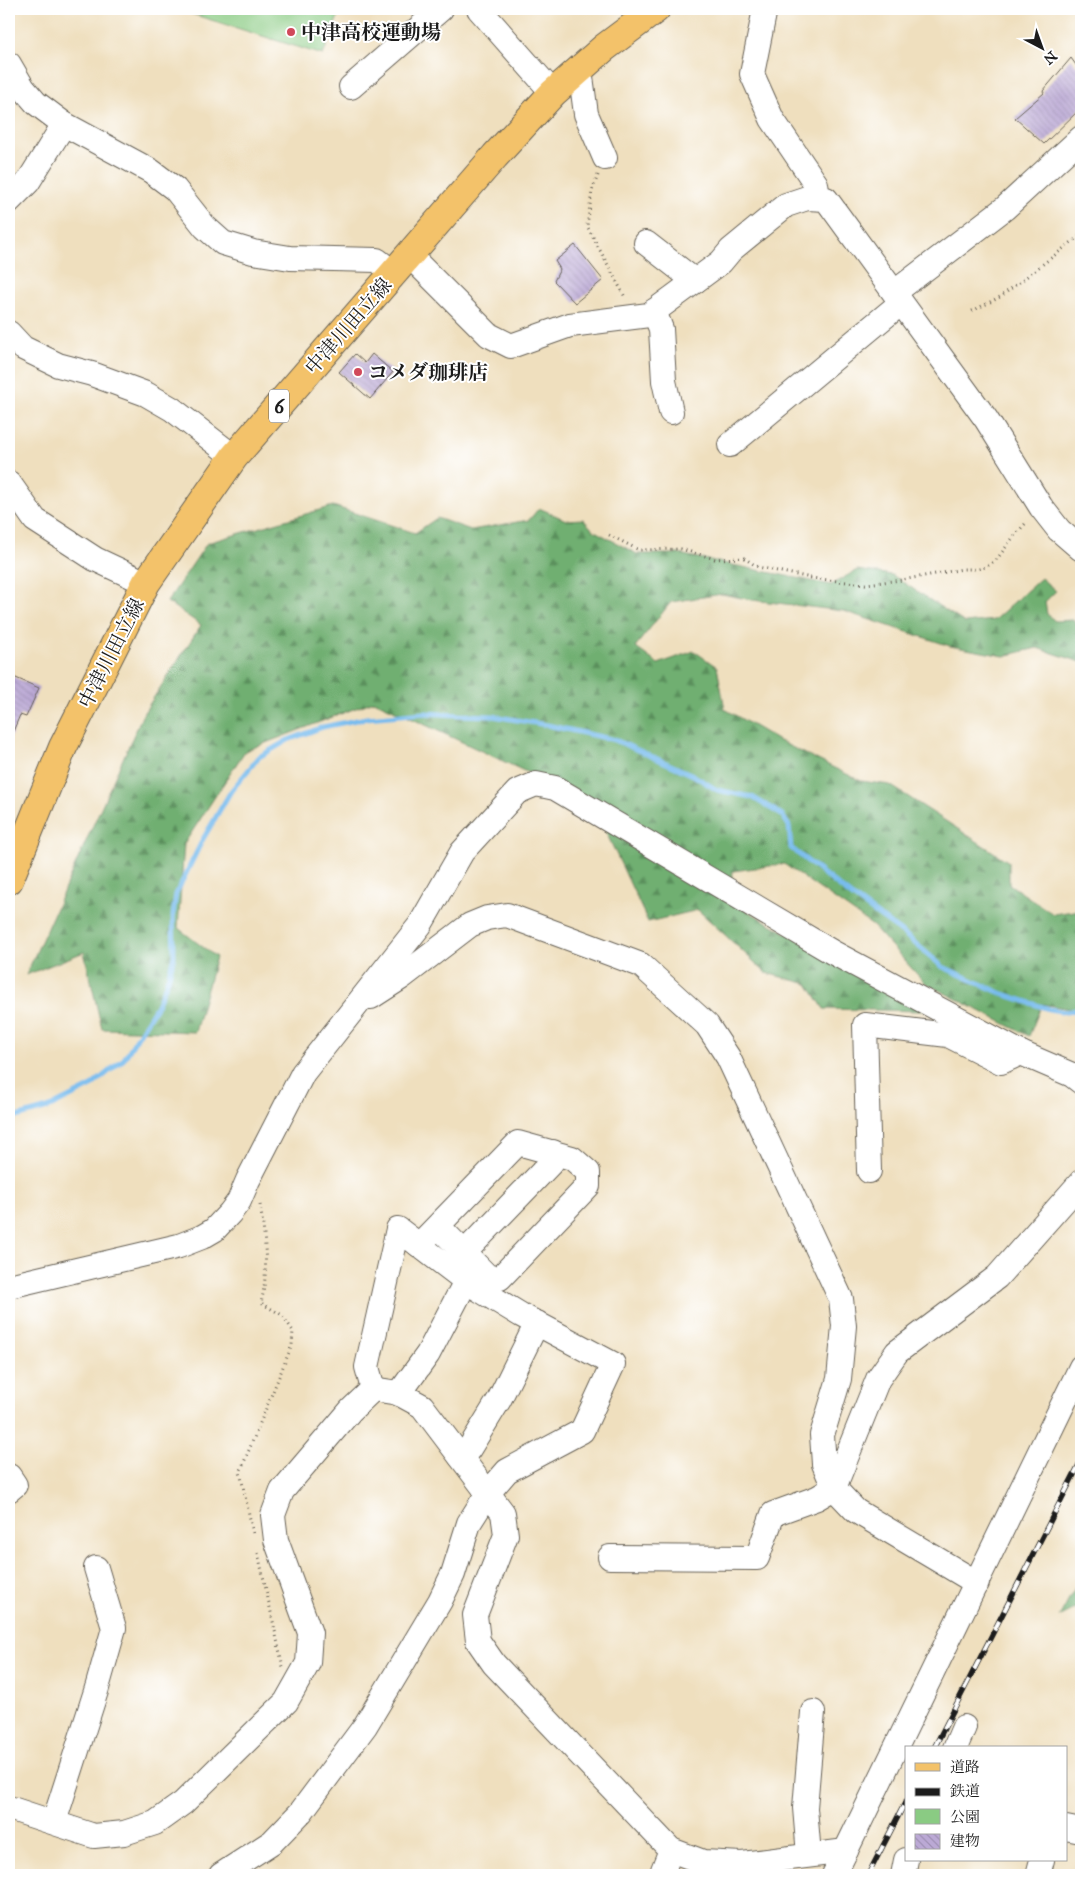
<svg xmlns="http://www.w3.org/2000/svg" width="1090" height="1884" font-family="'IM FELL Great Primer','Noto Serif JP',serif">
<defs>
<pattern id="forest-firs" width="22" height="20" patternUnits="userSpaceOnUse" patternTransform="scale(1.25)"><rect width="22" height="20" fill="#6faf71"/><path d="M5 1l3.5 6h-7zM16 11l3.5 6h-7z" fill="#5a8e5c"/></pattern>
<pattern id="building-back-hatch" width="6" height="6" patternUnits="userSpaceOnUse" patternTransform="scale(1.25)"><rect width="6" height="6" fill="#bba9d5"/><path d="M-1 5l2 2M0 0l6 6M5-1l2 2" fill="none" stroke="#a091b6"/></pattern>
</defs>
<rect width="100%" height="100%" fill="#fff"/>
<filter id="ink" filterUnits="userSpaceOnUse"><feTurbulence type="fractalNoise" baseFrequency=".02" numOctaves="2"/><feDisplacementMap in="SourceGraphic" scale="10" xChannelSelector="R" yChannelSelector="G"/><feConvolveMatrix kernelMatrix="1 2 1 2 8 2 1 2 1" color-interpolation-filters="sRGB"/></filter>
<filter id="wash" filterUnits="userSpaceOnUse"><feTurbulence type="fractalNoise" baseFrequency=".0096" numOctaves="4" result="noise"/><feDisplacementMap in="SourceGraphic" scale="20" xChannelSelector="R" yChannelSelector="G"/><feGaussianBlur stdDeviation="1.12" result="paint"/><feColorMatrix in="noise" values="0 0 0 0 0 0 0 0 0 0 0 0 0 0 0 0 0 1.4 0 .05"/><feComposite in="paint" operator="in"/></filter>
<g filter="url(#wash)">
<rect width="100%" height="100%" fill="#efdfbe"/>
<path fill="#8acb83" stroke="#537450" d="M176 9H341L323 55Z"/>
<g fill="url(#forest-firs)" stroke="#466646">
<path d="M333 506 415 533 437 518 471 530 529 520 539 508 566 520 583 519 593 530 637 554H679L831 585 857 570 892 575 965 623 994 620 1041 578 1056 591 1045 602 1047 614 1055 621 1073 620 1081 629V662L1037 648 1004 656 950 646 843 611 752 600 722 594 671 602 635 647 658 664 694 651 717 667 725 709 779 741 861 781 890 785 1009 862V884L1053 914 1081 910V1011L1042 1004 1029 1036 925 983 873 926 784 864 733 871 728 900 924 1011 824 1009 808 984 766 973 698 910 648 922 591 800 522 770 374 701 245 751 184 844 178 928 216 957 195 1032 102 1029 84 952 26 975 143 714 201 625 167 602 207 543Z"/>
<path d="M1081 1577V1606L1059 1617Z"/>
</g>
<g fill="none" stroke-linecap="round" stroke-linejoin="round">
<path stroke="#78bcee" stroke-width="5" d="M9 1119 48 1108 90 1087 124 1059 157 1005 167 982 174 956 173 915 176 894 203 839 231 791 259 757 288 740 323 727 366 718 425 713 459 715 493 716 547 725 615 740 693 775 717 790 752 797 782 815 789 826 791 848 850 895 904 934 943 967 1003 994 1049 1009 1066 1012 1081 1009"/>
</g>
<g id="blocks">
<g fill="url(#building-back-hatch)">
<path d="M1071 58 1081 72V108L1044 144 1015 118 1044 93 1043 91Z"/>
<path d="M575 245 603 280 575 303 554 281 560 269 555 261Z"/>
<path d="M355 354 365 363 372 354 393 372 370 399 339 372Z"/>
<path d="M9 675 39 688 26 717 20 715 9 741Z"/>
</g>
</g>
</g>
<g filter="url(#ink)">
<use href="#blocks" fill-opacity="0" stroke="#666055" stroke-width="1"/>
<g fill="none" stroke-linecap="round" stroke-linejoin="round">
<g stroke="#666055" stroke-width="26">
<g id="minor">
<path d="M479 9 553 93"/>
<path d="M765 9 752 74 772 119 816 184 818 198"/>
<path d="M9 64 23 88 36 103 64 124 151 171 175 189 205 227 223 243 253 252 290 258 377 260 394 273"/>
<path d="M580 69 586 114 605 158"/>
<path d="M351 87 441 9"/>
<path d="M9 201 28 182 64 124"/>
<path d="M646 243 695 281"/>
<path d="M409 255 489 335 511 346 570 325 649 315 721 262 731 250 786 205 807 198 826 199 986 419 1041 507 1059 530 1081 549"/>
<path d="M895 292 1005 208 1081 138"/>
<path d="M654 311 661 329 664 381 671 412"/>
<path d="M9 333 23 348 58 365 92 374 146 394 172 409 234 457"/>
<path d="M730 445 901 303"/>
<path d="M9 483 35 520 95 559 146 583"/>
<path d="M371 997 402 977 470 925 487 918 507 915 641 965 707 1025 728 1057 841 1299 844 1326 839 1379 822 1435 824 1464 834 1488 856 1511 977 1583"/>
<path d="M869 1171 865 1025 948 1035 1001 1062 1021 1053"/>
<path d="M419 1245 518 1143 572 1158 588 1172V1186L500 1278 488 1277 438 1226"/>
<path d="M464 1253 551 1163 553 1152"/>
<path d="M9 1286 179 1246 202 1237 214 1230 230 1213 239 1201 248 1180 303 1073 420 925 462 852 517 792 536 784 555 788 832 952 1021 1053 1072 1075 1081 1082"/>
<path d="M399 1394 428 1354 466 1281"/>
<path d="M460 1456 469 1449 499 1400 537 1323"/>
<path d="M9 1476 15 1485 9 1490"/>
<path d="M610 1557 757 1558 773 1514 817 1498 834 1488 878 1379 897 1352 997 1277 1081 1182"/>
<path d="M955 1748 964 1727"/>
<path d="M9 1808 94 1836 124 1833 155 1823 183 1803 286 1702 308 1663 310 1633 276 1540 273 1515 282 1491 351 1410 373 1389 398 1393 422 1406 503 1513 506 1535 475 1615 478 1641 494 1664 671 1850 703 1862 742 1864 846 1851"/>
<path d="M54 1822 97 1688 114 1628 96 1568"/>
<path d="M1066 1828 1081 1831"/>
<path d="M809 1855 805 1808 813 1712"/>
<path d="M221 1875 272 1842 301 1812 365 1726 440 1601 453 1574 469 1523 488 1493 507 1471 582 1431 613 1364 521 1315 470 1284 398 1229 367 1367 373 1389"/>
<path d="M667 1875 663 1870 671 1850"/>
<path d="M834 1875 1081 1367"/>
<path d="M903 1875 906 1860"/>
<path d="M1038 1875 1042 1860"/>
</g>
</g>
<g stroke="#666055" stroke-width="30">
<path id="major" d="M9 880 63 747 146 583 234 457 495 156 553 93 604 48 656 9"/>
</g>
<g stroke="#666055" stroke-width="3" stroke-dasharray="1 4" stroke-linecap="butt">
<path d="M598 175 592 191 587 226 625 297"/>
<path d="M972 311 1000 297 1081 235"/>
<path d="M609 535 639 550 681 549 715 559 744 558 758 567 811 578 865 584 902 580 963 569H978L986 567 997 559 1015 535 1027 522"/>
<path d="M253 1533 240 1472 292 1345 293 1331 282 1315 261 1303C269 1270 265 1237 260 1205"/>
<path d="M258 1553 283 1667"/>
</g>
<use href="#minor" stroke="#fff" stroke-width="24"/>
<use href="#major" stroke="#f3c26a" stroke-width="28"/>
<g stroke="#1c1c1c" stroke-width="5.5">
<g id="rail">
<path d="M934 1748 1081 1461"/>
<path d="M868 1875 906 1801"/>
</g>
</g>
<use href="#rail" stroke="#fff" stroke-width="4" stroke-dasharray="11" stroke-linecap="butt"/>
</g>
</g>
<g fill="#d1495b" stroke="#fff" stroke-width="2">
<circle cx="291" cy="32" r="5"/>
<circle cx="358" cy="372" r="5"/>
</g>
<g text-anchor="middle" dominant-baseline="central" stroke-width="4" stroke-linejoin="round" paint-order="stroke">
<rect fill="#fff" stroke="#606060" stroke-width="1" x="269" y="389.5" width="20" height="33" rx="4"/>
<g font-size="19" font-weight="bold" fill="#1c1c1c">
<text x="279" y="406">6</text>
</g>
<g font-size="20" font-weight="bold" fill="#1c1c1c" stroke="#fff" text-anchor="start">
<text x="301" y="32">中津高校運動場</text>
<text x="368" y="372">コメダ珈琲店</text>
</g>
<g font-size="20" fill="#1c1c1c" stroke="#fff">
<text transform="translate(348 326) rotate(-49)">中津川田立線</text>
<text transform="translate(111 653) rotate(-63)">中津川田立線</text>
</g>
</g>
<rect width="1090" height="1884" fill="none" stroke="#fff" stroke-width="30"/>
<rect x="905" y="1746" width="162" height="115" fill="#ffffff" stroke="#a4a4a4"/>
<rect x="915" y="1763" width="25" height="8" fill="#f3c26a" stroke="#a4a4a4"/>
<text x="950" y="1772" font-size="15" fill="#1c1c1c">道路</text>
<rect x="915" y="1788" width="25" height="8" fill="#1c1c1c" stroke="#a4a4a4"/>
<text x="950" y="1796" font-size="15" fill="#1c1c1c">鉄道</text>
<rect x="915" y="1809" width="25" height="15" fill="#8acb83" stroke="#a4a4a4"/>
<text x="950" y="1822" font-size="15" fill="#1c1c1c">公園</text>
<rect x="915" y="1834" width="25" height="15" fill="url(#building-back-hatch)" stroke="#a4a4a4"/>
<text x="950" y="1846" font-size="15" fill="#1c1c1c">建物</text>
<g transform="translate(1042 48) rotate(139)" stroke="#ffffff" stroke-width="4" paint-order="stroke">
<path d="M0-4L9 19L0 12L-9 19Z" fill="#1c1c1c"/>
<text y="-8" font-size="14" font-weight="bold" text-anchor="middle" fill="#1c1c1c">N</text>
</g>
</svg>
